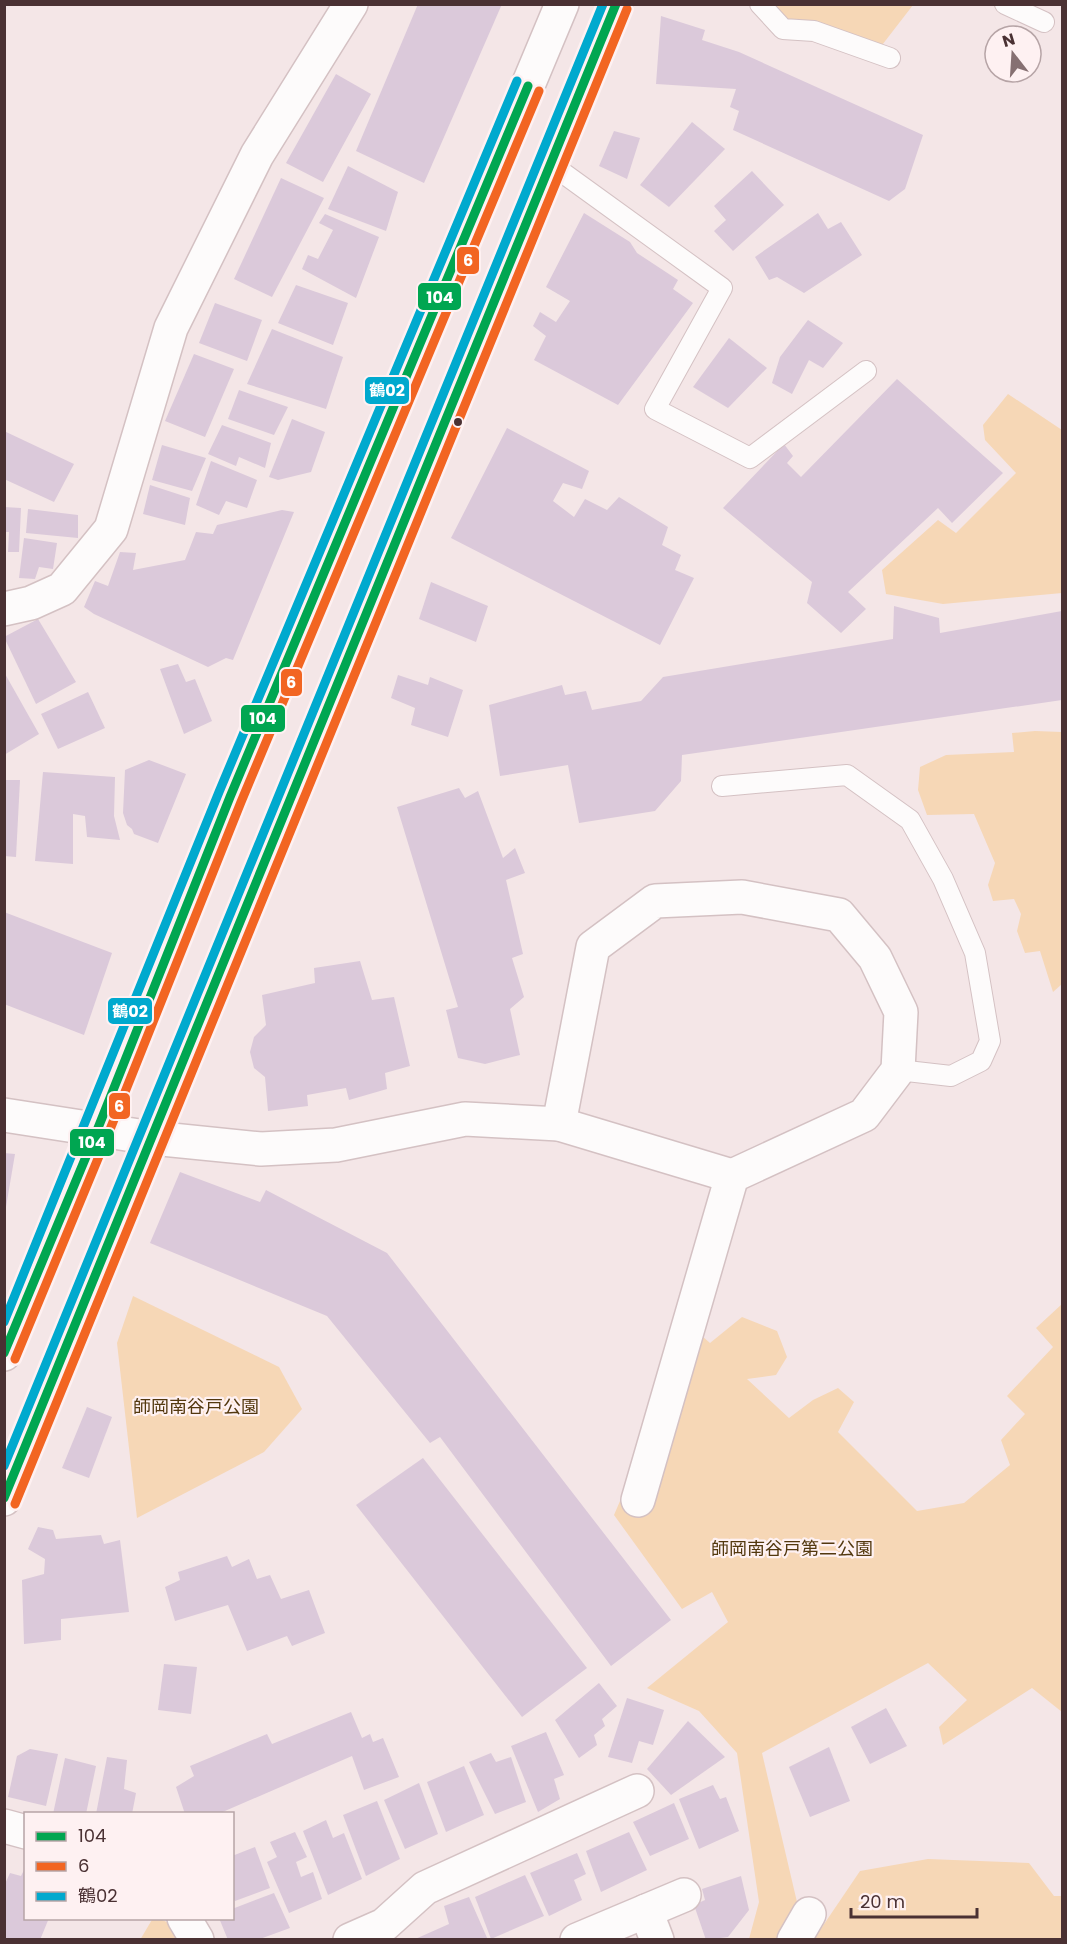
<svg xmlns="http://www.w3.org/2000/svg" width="1067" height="1944" font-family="Poppins,'Noto Sans JP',sans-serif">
<rect width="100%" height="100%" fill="#f4e6e7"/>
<g fill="#f6d7b6">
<path d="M766 5H913L879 49 786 22Z"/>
<path d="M1008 394 1062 430V593L943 604 886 594 882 570 938 520 956 533 1016 473 985 440 983 425Z"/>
<path d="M1035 731 1062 732V984L1053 992 1040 951 1025 953 1017 931 1021 914 1014 899 993 901 988 885 995 863 974 814 927 815 918 790 920 767 946 755 1014 752 1012 733Z"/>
<path d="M133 1296 279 1367 302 1409 264 1452 137 1518 117 1343Z"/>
<path d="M1062 1304V1712L1032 1688 943 1745 939 1727 967 1700 928 1663 762 1753 797 1902 779 1939H749L759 1902 737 1753 699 1711 647 1688 728 1622 712 1592 682 1609 614 1515 620 1501 648 1515 702 1336 710 1343 742 1317 777 1331 787 1357 776 1375 747 1379 789 1418 813 1400 838 1388 854 1402 838 1432 917 1511 964 1503 1010 1465 1001 1440 1025 1414 1007 1396 1053 1347 1036 1328Z"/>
<path d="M928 1859 1029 1863 1054 1896H1062V1939H814L860 1871Z"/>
<path d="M153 1918C165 1919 182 1929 187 1940H140Z"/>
</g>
<g fill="#dbc9da">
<path d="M418 4H502L424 183 356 151Z"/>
<path d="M661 16 705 30 702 40 739 52 923 135 905 189 889 201 733 130 739 111 730 107 736 89 656 84Z"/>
<path d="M336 74 371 94 323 182 286 163Z"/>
<path d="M692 122 725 149 669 207 640 185Z"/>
<path d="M614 131 640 138 627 179 599 166Z"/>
<path d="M348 166 398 192 386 231 328 209Z"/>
<path d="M752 171 784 205 733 251 714 231 726 220 714 206Z"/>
<path d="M281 178 324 198 272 297 234 279Z"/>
<path d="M584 213 630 242 637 253 678 280 673 289 693 303 618 405 534 360 546 336 533 326 540 312 556 322 570 301 546 287Z"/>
<path d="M818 213 828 229 841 222 862 255 804 293 777 277 769 280 755 257Z"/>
<path d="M325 214 379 237 356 298 302 269 308 255 318 259 333 230 319 223Z"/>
<path d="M296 285 348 303 333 345 278 323Z"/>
<path d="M215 303 262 320 247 361 199 343Z"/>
<path d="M808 320 843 343 823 368 809 360 792 394 772 383 780 357Z"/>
<path d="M272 329 343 357 326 409 247 384Z"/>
<path d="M729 338 767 368 728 408 693 387Z"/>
<path d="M194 354 234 369 205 437 165 421Z"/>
<path d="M897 379 1003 473 952 523 938 508 848 592 866 609 841 633 807 603 812 582 723 508 784 444 793 456 787 463 801 477Z"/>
<path d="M239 390 288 407 274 435 228 419Z"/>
<path d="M292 419 325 432 311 472 278 480 269 477Z"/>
<path d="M222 425 271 443 265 468 239 457 236 466 208 454Z"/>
<path d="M507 428 589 471 582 489 563 483 553 501 574 517 585 499 607 510 619 497 668 527 662 545 681 555 675 570 694 578 660 645 451 538Z"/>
<path d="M4 431 74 464 54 502 4 479Z"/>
<path d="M162 445 206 458 192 491 152 480Z"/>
<path d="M211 461 257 480 247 508 226 501 219 515 196 505Z"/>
<path d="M150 485 190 498 185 525 143 514Z"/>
<path d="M4 507 21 508 19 552H8L9 532H4Z"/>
<path d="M28 509 78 515V538L26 533Z"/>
<path d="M282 510 294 512 233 660 226 658 208 667 94 614 84 607 95 581 108 586 120 552 136 553 133 570 185 560 196 532 213 534 217 525Z"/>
<path d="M24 538 57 543 53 569 39 567 35 579 19 578Z"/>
<path d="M431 582 488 606 476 642 419 619Z"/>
<path d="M894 606 939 618 940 633 1062 611V700L682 755 681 781 655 811 579 823 568 765 500 776 489 705 562 685 565 695 586 691 592 710 641 701 663 677 893 639Z"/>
<path d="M38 619 76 682 36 704 4 637Z"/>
<path d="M178 664 186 682 195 679 212 721 184 734 160 669Z"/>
<path d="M4 672 39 734 4 755Z"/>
<path d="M398 675 428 685 430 677 463 690 448 737 411 725 415 708 391 698Z"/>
<path d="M88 692 105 728 58 749 41 714Z"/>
<path d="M149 760 186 774 158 843 134 834 132 829 127 825 123 813 125 770Z"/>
<path d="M43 772 115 777 114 816 120 840 87 837 85 816 73 814V864L35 861Z"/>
<path d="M4 780H20L16 857 4 856Z"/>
<path d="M459 788 465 798 478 791 503 858 515 848 525 873 506 880 523 954 512 958 524 997 510 1009 520 1055 485 1064 458 1058 446 1010 458 1007 397 807Z"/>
<path d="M4 912 112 953 84 1035 4 1004Z"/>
<path d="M360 961 372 1000 394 997 410 1066 385 1073 387 1089 349 1100 346 1088 307 1095 308 1106 268 1111 265 1077 254 1068 250 1052 254 1037 266 1025 262 995 315 983 314 968Z"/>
<path d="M4 1153 15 1154 6 1207H4Z"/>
<path d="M180 1172 260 1202 266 1190 387 1253 671 1620 611 1666 440 1437 430 1443 327 1316 150 1243Z"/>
<path d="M87 1407 112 1417 89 1478 62 1468Z"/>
<path d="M423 1458 587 1668 522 1717 356 1505Z"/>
<path d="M38 1527 53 1530 56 1539 101 1535 104 1544 120 1540 129 1612 61 1619V1640L24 1644 22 1580 44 1574 45 1559 28 1549Z"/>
<path d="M227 1556 232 1567 249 1559 257 1579 270 1575 281 1599 309 1590 325 1633 292 1646 287 1636 247 1651 228 1605 175 1621 165 1587 180 1580 178 1572Z"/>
<path d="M164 1664 197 1667 191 1714 158 1710Z"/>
<path d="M599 1683 617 1706 602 1719 605 1726 594 1735 597 1745 579 1758 555 1720Z"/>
<path d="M627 1698 664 1710 653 1745 639 1741 632 1763 608 1757Z"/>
<path d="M886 1708 907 1746 870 1764 851 1727Z"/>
<path d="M351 1712 362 1738 370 1734 373 1742 383 1738 399 1777 364 1790 352 1756 218 1814H185L176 1787 194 1776 190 1766 267 1734 272 1744Z"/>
<path d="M688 1721 725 1757 671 1795 647 1769Z"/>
<path d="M546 1732 564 1775 554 1779 560 1799 538 1812 511 1746Z"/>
<path d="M829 1747 850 1801 810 1817 789 1767Z"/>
<path d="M30 1749 58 1754 46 1806 8 1797 17 1756Z"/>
<path d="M491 1753 496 1762 511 1757 526 1802 495 1814 469 1762Z"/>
<path d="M107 1757 127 1760 124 1789 136 1793 132 1814H96Z"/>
<path d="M65 1758 96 1766 86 1814H53Z"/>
<path d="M464 1766 484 1815 446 1832 427 1782Z"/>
<path d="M419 1783 438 1834 405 1849 384 1800Z"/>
<path d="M713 1785 720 1799 726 1797 739 1831 699 1849 679 1799Z"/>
<path d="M377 1801 400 1859 366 1876 343 1815Z"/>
<path d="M674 1803 689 1839 650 1856 633 1822Z"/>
<path d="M326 1820 333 1838 344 1833 362 1879 328 1895 303 1831Z"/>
<path d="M295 1832 307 1857 296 1862 301 1877 313 1872 322 1899 289 1913 267 1862 277 1857 270 1842Z"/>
<path d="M629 1832 647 1870 601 1892 586 1851Z"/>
<path d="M255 1847 270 1888 235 1901 232 1896V1856Z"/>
<path d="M577 1853 586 1874 574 1880 582 1900 549 1916 530 1873Z"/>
<path d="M26 1866V1918H49L40 1940H4V1886L10 1873 21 1876Z"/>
<path d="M525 1875 544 1916 491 1939 475 1897Z"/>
<path d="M741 1876 749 1910 728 1937 706 1940 694 1905 705 1900 702 1889Z"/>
<path d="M274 1893 290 1928 257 1940H228L219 1918H232V1909Z"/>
<path d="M469 1897 488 1940H413L449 1924 444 1906Z"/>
</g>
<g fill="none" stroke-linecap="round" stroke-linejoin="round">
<g stroke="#d4c1c3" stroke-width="22">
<g id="lane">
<path d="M760 4 783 29 814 31 890 58"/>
<path d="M1005 4 1044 22"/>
<path d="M552 165 722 288 655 409 750 458 866 371"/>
<path d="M722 786 847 775 910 820 943 879 975 953 990 1041 981 1061 951 1076 898 1070"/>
</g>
</g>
<g stroke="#d4c1c3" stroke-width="36">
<g id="street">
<path d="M4 609 31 603 62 589 111 529 171 328 257 155 351 4"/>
<path d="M4 1115 152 1138 261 1149 336 1145 465 1119 559 1124 732 1176"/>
<path d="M559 1124 593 947 655 901 742 897 839 915 875 958 901 1012 898 1070 864 1115 732 1176 638 1500"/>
<path d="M4 1826 26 1832"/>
<path d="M646 1911 657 1940"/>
<path d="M184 1918 197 1940"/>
<path d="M350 1940 384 1925 425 1888 637 1791"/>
<path d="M577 1940 684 1895"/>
<path d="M794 1940 809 1914"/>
</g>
</g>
<g stroke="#d4c1c3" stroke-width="36">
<g id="primary">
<path d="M4 1354 98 1128 230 797 562 4"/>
<path d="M4 1499 616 4"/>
</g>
</g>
<use href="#lane" stroke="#fdfbfb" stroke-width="20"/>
<use href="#street" stroke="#fdfbfb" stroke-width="33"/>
<use href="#primary" stroke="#fdfbfb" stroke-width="33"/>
<g stroke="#fef1f2" stroke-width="14">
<g id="bus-1">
<path d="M4 1353 98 1128 230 797 528 86"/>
<path d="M4 1498 616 4"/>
</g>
</g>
<g stroke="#fef1f2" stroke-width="14">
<g id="bus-2">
<path d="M15 1359 109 1132 241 802 539 91"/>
<path d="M15 1504 627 9"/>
</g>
</g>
<g stroke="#fef1f2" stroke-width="14">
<g id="bus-3">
<path d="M4 1322 219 792 517 81"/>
<path d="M4 1466 603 4"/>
</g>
</g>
<use href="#bus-1" stroke="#00a651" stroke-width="9"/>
<use href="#bus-2" stroke="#f26522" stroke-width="9"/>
<use href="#bus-3" stroke="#00a9ce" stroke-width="9"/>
</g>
<circle fill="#4a3133" stroke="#fef1f2" stroke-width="2" cx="458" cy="422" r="5"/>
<g text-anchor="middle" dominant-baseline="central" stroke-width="4.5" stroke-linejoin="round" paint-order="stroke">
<g font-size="18" fill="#53380e" stroke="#fef1f2">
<text x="196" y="1406">師岡南谷戸公園</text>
<text x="792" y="1548">師岡南谷戸第二公園</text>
</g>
</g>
<g stroke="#fef1f2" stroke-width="2">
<rect x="456" y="246" width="24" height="29" rx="6" fill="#f26522"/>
<rect x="417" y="282" width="45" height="29" rx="6" fill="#00a651"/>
<rect x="364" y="376" width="46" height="29" rx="6" fill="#00a9ce"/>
<rect x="280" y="668" width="23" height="29" rx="6" fill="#f26522"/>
<rect x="240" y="704" width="46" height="29" rx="6" fill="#00a651"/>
<rect x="107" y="997" width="46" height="28" rx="6" fill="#00a9ce"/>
<rect x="108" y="1092" width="23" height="28" rx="6" fill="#f26522"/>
<rect x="69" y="1128" width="46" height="29" rx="6" fill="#00a651"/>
</g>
<g font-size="16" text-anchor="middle" font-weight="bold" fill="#fff">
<text x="468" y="266">6</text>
<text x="440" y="303">104</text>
<text x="387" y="396">鶴02</text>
<text x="291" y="688">6</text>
<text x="263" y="724">104</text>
<text x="130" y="1017">鶴02</text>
<text x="119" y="1112">6</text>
<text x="92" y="1148">104</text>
</g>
<rect width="1067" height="1944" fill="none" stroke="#4a3133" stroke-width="12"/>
<rect x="24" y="1812" width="210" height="108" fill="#fef1f2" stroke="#b6a4a6" stroke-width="1.5"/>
<rect x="36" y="1832" width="30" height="9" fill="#00a651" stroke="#b6a4a6" stroke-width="1.5"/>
<text x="78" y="1842" font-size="18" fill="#4a3133">104</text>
<rect x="36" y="1862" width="30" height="9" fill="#f26522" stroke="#b6a4a6" stroke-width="1.5"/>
<text x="78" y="1872" font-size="18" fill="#4a3133">6</text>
<rect x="36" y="1892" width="30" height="9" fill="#00a9ce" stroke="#b6a4a6" stroke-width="1.5"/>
<text x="78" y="1902" font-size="18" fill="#4a3133">鶴02</text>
<g transform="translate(1013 54) rotate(343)"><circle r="28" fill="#fef1f2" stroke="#b6a4a6" stroke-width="1.5"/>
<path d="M0-4.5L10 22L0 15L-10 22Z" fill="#867072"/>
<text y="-9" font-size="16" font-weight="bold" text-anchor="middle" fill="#4a3133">N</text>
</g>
<path d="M851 1908v9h126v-9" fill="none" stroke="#4a3133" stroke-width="3"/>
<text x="860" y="1908" font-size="18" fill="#4a3133" stroke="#fef1f2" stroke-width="4.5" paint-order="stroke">20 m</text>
</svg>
